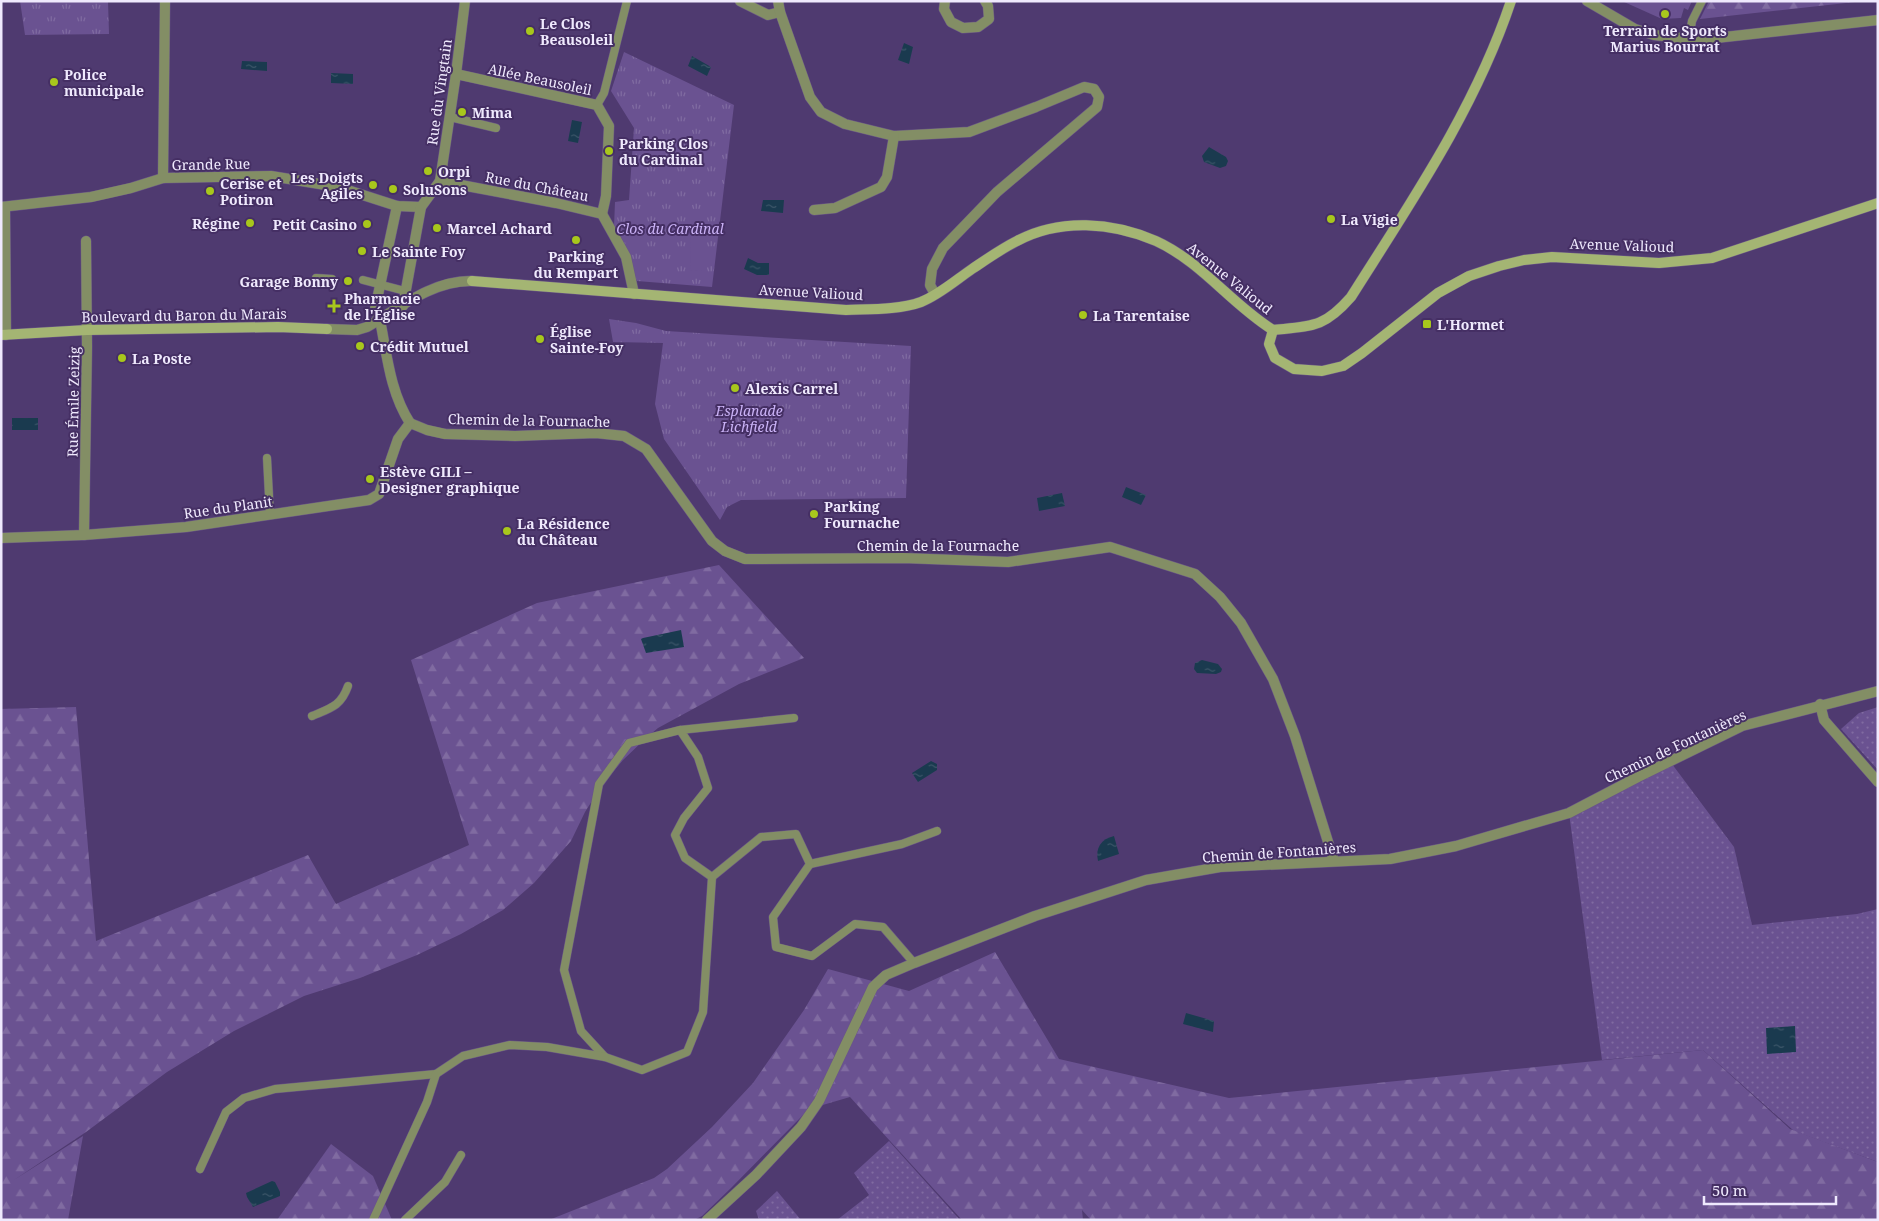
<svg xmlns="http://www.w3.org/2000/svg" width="1879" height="1221" font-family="'Noto Serif',serif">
<defs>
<pattern id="grass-dots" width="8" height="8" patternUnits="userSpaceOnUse" patternTransform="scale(1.25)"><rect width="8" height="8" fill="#6a5291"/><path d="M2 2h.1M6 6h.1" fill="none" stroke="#806ba1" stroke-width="1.8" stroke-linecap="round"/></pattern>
<pattern id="forest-firs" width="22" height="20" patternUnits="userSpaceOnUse" patternTransform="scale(1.25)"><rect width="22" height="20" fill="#6a5291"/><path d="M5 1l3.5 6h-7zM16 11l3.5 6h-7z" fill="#806ba1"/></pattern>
<pattern id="park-tufts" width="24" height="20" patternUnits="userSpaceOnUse" patternTransform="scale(1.25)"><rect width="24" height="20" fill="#6a5291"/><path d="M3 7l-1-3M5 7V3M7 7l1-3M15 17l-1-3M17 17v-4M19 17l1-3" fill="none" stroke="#806ba1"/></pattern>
<pattern id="water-ripples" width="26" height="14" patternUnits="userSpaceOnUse" patternTransform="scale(1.25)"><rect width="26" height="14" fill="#1a3a4f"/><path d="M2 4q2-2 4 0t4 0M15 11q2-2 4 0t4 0" fill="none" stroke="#3c5669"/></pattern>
</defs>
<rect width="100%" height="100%" fill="#4f3a70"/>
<g fill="url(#grass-dots)">
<path d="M1878 707V770L1841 729 1859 713Z"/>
<path d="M1669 760 1734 847 1752 925 1857 914 1878 909V1162L1794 1131 1703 1050 1602 1060 1569 813Z"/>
<path d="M889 1141 960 1220H837L869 1195 854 1173Z"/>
<path d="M777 1191 801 1220H759L756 1211Z"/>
</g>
<g fill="url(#forest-firs)">
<path d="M1709 1H1864L1700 19Z"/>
<path d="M719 565 804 658 739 684 658 728 646 738 623 760 602 785 585 812 571 841 534 883 503 910 461 934 417 955 360 978 304 996 234 1031 167 1072 86 1132 14 1180 83 1136 68 1220H1V709L76 707 96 941 308 855 336 904 469 845 411 660 537 603Z"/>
<path d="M995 952 1059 1059 1229 1098 1703 1050 1790 1129 1878 1162V1220H1091L1082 1210 1083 1220H962L850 1097 809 1109 731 1188 702 1216 694 1220H549L654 1178 667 1169 712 1127 753 1083 804 1010 828 969 909 991Z"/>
<path d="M331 1144 373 1176 392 1220H277Z"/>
</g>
<g fill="url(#park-tufts)">
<path d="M20 1H108L109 34 25 35Z"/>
<path d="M624 52 734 105 712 287 637 281 614 227 615 202 629 200 634 128 611 91Z"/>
<path d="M609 319 636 323 666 331 911 346 906 498 741 500 727 507 720 520 664 439 655 404 663 343 613 342Z"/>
</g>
<g fill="#6a5291">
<path d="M1622 1H1692L1688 10 1684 8 1681 18 1662 19Z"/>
<path d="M691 223 702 224V271L690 270Z"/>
</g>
<g fill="url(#water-ripples)">
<path d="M904 43 913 47 909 64 898 60Z"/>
<path d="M692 56 711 67 707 76 688 66Z"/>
<path d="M242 61 267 62V71L241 69Z"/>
<path d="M331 73 353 74V84L331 83Z"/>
<path d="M572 120 582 122 578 143 568 141Z"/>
<path d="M1209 147 1226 157 1228 161 1226 166 1220 168 1204 162 1202 156Z"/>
<path d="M763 200H784L783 213 761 211Z"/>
<path d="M748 258 758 263H769V275H757L744 269Z"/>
<rect x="12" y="418" width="26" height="12"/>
<path d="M1126 487 1146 495 1141 505 1122 497Z"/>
<path d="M1062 493 1065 506 1039 511 1037 498Z"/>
<path d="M681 630 684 647 646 653 641 639 643 638Z"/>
<path d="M1202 660 1218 664 1222 669 1221 672 1216 674 1197 673 1194 669 1195 663Z"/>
<path d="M931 761 937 764V770L918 782 912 773Z"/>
<path d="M1114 836 1119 854 1098 861C1095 848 1101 839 1114 836Z"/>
<path d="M1186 1013 1214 1021 1213 1032 1183 1024Z"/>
<path d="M1795 1026 1796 1052 1767 1054 1766 1028Z"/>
<path d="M272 1181 275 1182 280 1192V1196L253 1207 247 1197 246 1193Z"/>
</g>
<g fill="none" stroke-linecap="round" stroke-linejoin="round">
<g stroke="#695687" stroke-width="9">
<g id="service">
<path d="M1689 39 1692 21 1702 1"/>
<path d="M597 105 604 93 627 1"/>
<path d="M450 117 496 128"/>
<path d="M316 278 332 279"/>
<path d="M363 280 405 291"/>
<path d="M267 458 270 515"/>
<path d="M312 716C331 708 341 706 348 686"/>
<path d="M680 730 698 757 708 788 684 818 675 835 685 858 712 877 703 1012 687 1052 642 1070 605 1057 581 1031 564 970 599 784 629 743 680 730 794 718"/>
<path d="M810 864 902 844 937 831"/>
<path d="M712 877 761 837 796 834 810 864 773 917 776 947 812 956 855 924 883 927 914 963"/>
<path d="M200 1169 226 1112 244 1098 275 1089 436 1074"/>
<path d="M373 1220 427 1102 436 1074 463 1056 510 1045 547 1047 605 1057"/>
<path d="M405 1220 445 1182 461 1155"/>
</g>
</g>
<g stroke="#695687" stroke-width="11">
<path id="pedestrian" d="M380 320 375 309 397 206"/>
</g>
<g stroke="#695687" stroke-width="11">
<g id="minor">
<path d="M740 1 768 15 780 12"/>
<path d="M778 1 780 12 810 97 821 112 845 124 894 136 969 132 1036 107 1084 87 1094 89 1099 97 1097 107 997 192 943 248 932 269 930 285 935 294"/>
<path d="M945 1 944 9 951 22 963 28 978 27 989 19 988 6 985 1"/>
<path d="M1587 1 1635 29 1654 35 1689 39 1716 38 1878 20"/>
<path d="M456 74 597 105 609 126 606 196 602 214"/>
<path d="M163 178 165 1"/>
<path d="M440 181 556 203 602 214 626 257 634 294"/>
<path d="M1 207 91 197 131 188 163 178 271 176 338 187 397 206 421 207"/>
<path d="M5 207 6 335"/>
<path d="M814 210 835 208 881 187 887 177 894 136"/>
<path d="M403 306 421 207 440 181 456 74 465 1"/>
<path d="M380 320C387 355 390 392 410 423"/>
<path d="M327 329 357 330 367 327C399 308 433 280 472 281"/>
<path d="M410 423 427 430 445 434 515 436 596 433 624 436 646 449 712 541 725 551 745 559 903 558 1008 562 1110 547 1195 574 1220 597 1241 623 1273 679 1295 736 1334 861"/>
<path d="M84 535 87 347 86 241"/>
<path d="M1 538 84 535 186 527 369 500 379 494 398 439 410 423"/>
<path d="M1820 704 1824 720 1878 782"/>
<path d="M707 1220 756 1175 801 1127 819 1101 873 987 886 975 914 963 1035 916 1146 880 1220 867 1390 859 1456 846 1569 813 1638 777 1742 726 1878 691"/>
</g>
</g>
<g stroke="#695687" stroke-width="11">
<g id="secondary">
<path d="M472 281 846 310C869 309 899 310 921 302 939 295 956 280 972 269 987 259 1001 249 1017 241 1060 218 1112 222 1156 241 1202 262 1231 304 1273 330"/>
<path d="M1273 330 1269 344 1275 358 1294 369 1322 371 1343 366 1362 353 1438 293 1469 276 1499 266 1524 260 1552 257 1659 263 1712 258 1878 203"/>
<path d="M1273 330C1312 326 1324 328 1351 297 1411 202 1475 109 1511 1"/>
<path d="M1 335 87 330 278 327 327 329"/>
</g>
</g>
<use href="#service" stroke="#838e65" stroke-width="8"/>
<use href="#pedestrian" stroke="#838e65" stroke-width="10"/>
<use href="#minor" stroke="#838e65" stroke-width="10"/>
<use href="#secondary" stroke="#a4b573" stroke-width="10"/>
</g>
<g fill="#a8c71c" stroke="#452f64" stroke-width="2">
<circle cx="1665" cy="14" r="5"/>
<circle cx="530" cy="31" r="5"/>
<circle cx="54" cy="82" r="5"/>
<circle cx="462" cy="112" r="5"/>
<circle cx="609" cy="151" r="5"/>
<circle cx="428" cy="171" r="5"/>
<circle cx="373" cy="185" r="5"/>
<circle cx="393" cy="189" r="5"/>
<circle cx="210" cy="191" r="5"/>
<circle cx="1331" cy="219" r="5"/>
<circle cx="250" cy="223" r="5"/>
<circle cx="367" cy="224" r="5"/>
<circle cx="437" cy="228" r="5"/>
<circle cx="576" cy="240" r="5"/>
<circle cx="362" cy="251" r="5"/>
<circle cx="348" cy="281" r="5"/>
<path d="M331.5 298.5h5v5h5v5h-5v5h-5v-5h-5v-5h5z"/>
<circle cx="1083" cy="315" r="5"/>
<rect x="1422" y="319" width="10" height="10" rx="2.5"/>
<circle cx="540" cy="339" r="5"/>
<circle cx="360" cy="346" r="5"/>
<circle cx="122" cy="358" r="5"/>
<circle cx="735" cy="388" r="5"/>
<circle cx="370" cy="479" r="5"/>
<circle cx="814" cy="514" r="5"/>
<circle cx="507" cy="531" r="5"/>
</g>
<g text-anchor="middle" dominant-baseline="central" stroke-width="4" stroke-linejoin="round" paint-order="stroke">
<g font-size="14" font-weight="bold" fill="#efe9fd" stroke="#452f64" text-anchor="start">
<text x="540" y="23">Le Clos<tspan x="540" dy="16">Beausoleil</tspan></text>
<text x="1665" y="30" text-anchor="middle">Terrain de Sports<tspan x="1665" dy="16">Marius Bourrat</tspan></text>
<text x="64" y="74">Police<tspan x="64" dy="16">municipale</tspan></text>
<text x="472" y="112">Mima</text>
<text x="619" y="143">Parking Clos<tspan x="619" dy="16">du Cardinal</tspan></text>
<text x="438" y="171">Orpi</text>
<text x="363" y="177" text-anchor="end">Les Doigts<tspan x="363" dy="16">Agiles</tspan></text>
<text x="220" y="183">Cerise et<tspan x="220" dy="16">Potiron</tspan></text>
<text x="403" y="189">SoluSons</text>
<text x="1341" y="219">La Vigie</text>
<text x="240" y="223" text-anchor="end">Régine</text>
<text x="357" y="224" text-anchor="end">Petit Casino</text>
<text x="447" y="228">Marcel Achard</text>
<text x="372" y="251">Le Sainte Foy</text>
<text x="576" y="256" text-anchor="middle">Parking<tspan x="576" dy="16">du Rempart</tspan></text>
<text x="338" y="281" text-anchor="end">Garage Bonny</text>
<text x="344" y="298">Pharmacie<tspan x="344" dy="16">de l'Église</tspan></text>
<text x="1093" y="315">La Tarentaise</text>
<text x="1437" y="324">L'Hormet</text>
<text x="550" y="331">Église<tspan x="550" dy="16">Sainte-Foy</tspan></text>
<text x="370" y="346">Crédit Mutuel</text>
<text x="132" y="358">La Poste</text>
<text x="745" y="388">Alexis Carrel</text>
<text x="380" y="471">Estève GILI –<tspan x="380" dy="16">Designer graphique</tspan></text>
<text x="824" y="506">Parking<tspan x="824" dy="16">Fournache</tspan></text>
<text x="517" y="523">La Résidence<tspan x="517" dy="16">du Château</tspan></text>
</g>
<g font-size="14" fill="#efe9fd" stroke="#452f64">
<text transform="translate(540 79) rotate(12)">Allée Beausoleil</text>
<text transform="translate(439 92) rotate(-82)">Rue du Vingtain</text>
<text transform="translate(211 164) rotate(-1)">Grande Rue</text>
<text transform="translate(537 186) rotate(11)">Rue du Château</text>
<text transform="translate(1622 245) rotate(2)">Avenue Valioud</text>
<text transform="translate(1230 278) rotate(39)">Avenue Valioud</text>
<text transform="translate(811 292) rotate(3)">Avenue Valioud</text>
<text transform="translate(184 315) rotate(-1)">Boulevard du Baron du Marais</text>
<text transform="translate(73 402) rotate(-89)">Rue Émile Zeizig</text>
<text transform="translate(529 420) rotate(1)">Chemin de la Fournache</text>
<text transform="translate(228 507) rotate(-8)">Rue du Planit</text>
<text x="938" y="545">Chemin de la Fournache</text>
<text transform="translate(1675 746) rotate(-25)">Chemin de Fontanières</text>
<text transform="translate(1279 852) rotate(-4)">Chemin de Fontanières</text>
</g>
<g font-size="14" font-style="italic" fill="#cab2f6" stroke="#452f64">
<text x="670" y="228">Clos du Cardinal</text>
<text x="749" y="410">Esplanade<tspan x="749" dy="16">Lichfield</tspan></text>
</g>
</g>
<rect width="1879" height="1221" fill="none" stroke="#efe9fd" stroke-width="5"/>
<path d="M1704 1196v8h132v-8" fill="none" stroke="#efe9fd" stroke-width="2.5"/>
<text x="1712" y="1196" font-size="15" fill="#efe9fd" stroke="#452f64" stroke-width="4" paint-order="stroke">50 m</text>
</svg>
